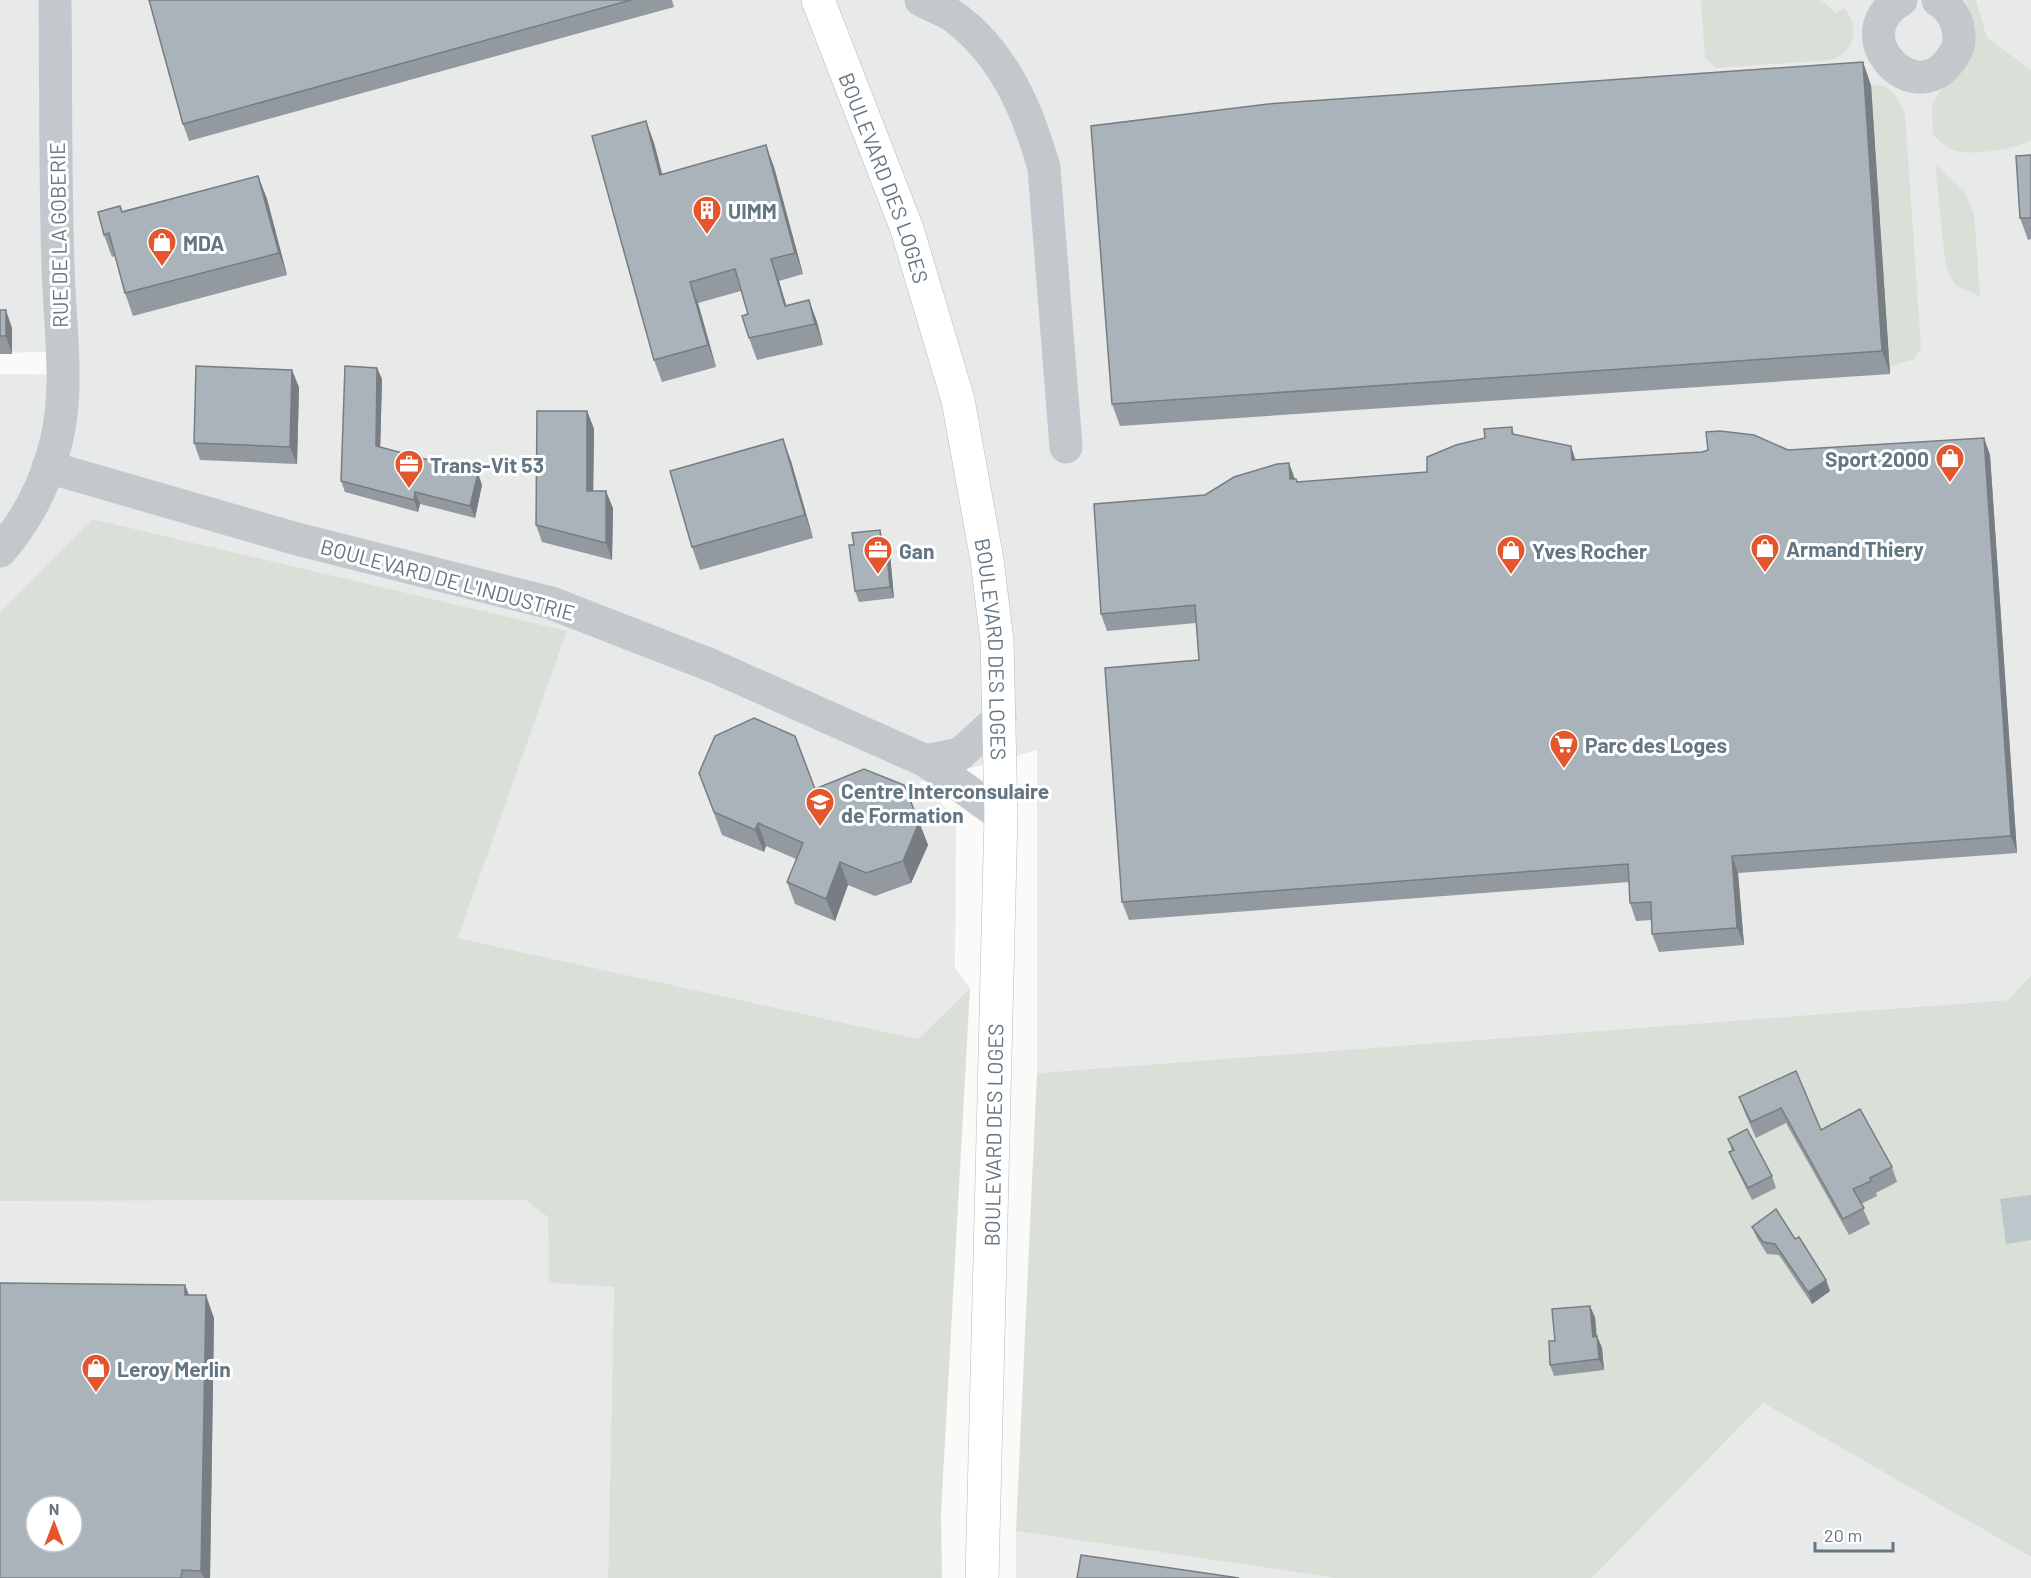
<svg xmlns="http://www.w3.org/2000/svg" width="2031" height="1578" font-family="Barlow,sans-serif">
<rect width="100%" height="100%" fill="#fafaf8"/>
<g fill="#e8e9e9" fill-rule="evenodd">
<path d="M0 0H2031V975L2008 1000 1037 1073V750L919 782 956 818 955 968 970 988 918 1039 458 938 567 631 0 612V374L74 375V351L0 353Z"/>
<path d="M525 1200 548 1217 549 1283 614 1287 608 1578H0V1201ZM36 1506H72V1542H36Z"/>
<path d="M1763 1403 2031 1557V1578H1592Z"/>
<path d="M1016 1531 1332 1577 1336 1578H1016Z"/>
</g>
<g fill="#dadfd7">
<path d="M1701 0H1821L1836 13 1844 8C1860 26 1856 54 1830 60L1716 68 1705 58Z"/>
<path d="M1965 0H1976L1987 38 2031 70V140C2020 148 1971 156 1957 151 1948 149 1940 141 1933 135L1932 105 1942 88 1971 14Z"/>
<path d="M1871 85C1890 82 1899 99 1905 114L1921 347 1915 359 1890 366Z"/>
<path d="M1935 164 1964 191 1974 214 1980 296 1956 286 1946 267Z"/>
<path d="M92 519 567 631 458 938 918 1039 970 988 941 1513 942 1578H608L614 1287 549 1283 548 1217 525 1200 0 1201V612Z"/>
<path d="M2031 975V1557L1763 1403 1592 1578H1336L1016 1531 1037 1073 2008 1000Z"/>
</g>
<path fill="#bbc7cb" d="M2031 1195V1240L2006 1244 2000 1199Z"/>
<g fill="none" stroke-linecap="round" stroke-linejoin="round">
<g stroke="#b5babe" stroke-width="34">
<g id="major">
<path id="s1" d="M818 0 907 229 958 400 987 560 997 641 1001 815 982 1578"/>
</g>
</g>
<g stroke="#c3c8cc" stroke-width="33">
<path d="M921 0C932 6 947 11 957 19 1005 56 1028 111 1044 168L1066 447"/>
<path d="M1901 0C1843 34 1911 107 1947 64 1953 57 1959 48 1959 39 1959 22 1952 9 1938 0"/>
<path d="M48 467 297 539 551 603 713 666 926 761"/>
<path d="M0 551C27 521 47 481 56 442 70 390 59 319 58 265 55 177 56 88 55 0"/>
<path d="M1000 718 960 754 926 761 1001 815"/>
</g>
<use href="#major" stroke="#fff" stroke-width="33"/>
</g>
<g fill="#929a9f">
<path d="M149 0H672L674 7 189 141 183 124Z"/>
<path d="M1871 85 1890 374 1120 426 1112 404Z"/>
<path d="M646 121 654 143 662 174 774 167 803 274 779 281 786 306 809 300 817 322 823 345 757 360 749 338 748 314 741 291 698 303 716 367 662 382 654 360Z"/>
<path d="M2031 155V239L2028 240 2020 218Z"/>
<path d="M258 176 267 199 287 275 133 316 125 293 115 256 112 257 104 235 122 211Z"/>
<path d="M0 310 12 328V354H0Z"/>
<path d="M377 368 382 379 380 447 482 485 475 518 420 504 418 512 345 492 341 481Z"/>
<path d="M299 387 297 464 200 460 194 443Z"/>
<path d="M587 411 594 429 593 491 613 508 612 560 542 542 536 525Z"/>
<path d="M1512 427 1514 434 1576 460 1788 450 1984 438 1990 455 2017 853 1738 873 1744 945 1659 952 1652 934V920L1636 921 1630 903 1629 882 1129 920 1122 902 1199 660 1196 623 1107 631 1101 614 1205 495 1289 463 1295 479 1297 482 1427 472 1485 438Z"/>
<path d="M791 461 813 538 700 570 692 547Z"/>
<path d="M884 542 890 554 894 598 859 602 855 591Z"/>
<path d="M699 773 815 789 919 822 928 845 911 883 875 896 848 885 835 921 795 904 787 882 796 859 766 846 764 852 722 835Z"/>
<path d="M1796 1071 1821 1130 1892 1167 1897 1182 1876 1193 1877 1196 1861 1204 1870 1224 1849 1235 1786 1123 1756 1138 1745 1113 1739 1097Z"/>
<path d="M1728 1139 1772 1176 1776 1188 1752 1200 1734 1164 1729 1152 1732 1151Z"/>
<path d="M1752 1227 1795 1239 1826 1280 1830 1291 1812 1304 1779 1255 1767 1254 1757 1238Z"/>
<path d="M185 1285 189 1295 214 1318 210 1578H0Z"/>
<path d="M1595 1317 1596 1336H1597L1602 1348 1604 1370 1554 1376 1550 1365 1555 1341Z"/>
</g>
<g fill="#777d82">
<path d="M1863 62 1871 85 1890 374 1882 351Z"/>
<path d="M646 121 654 143 668 196 660 175Z"/>
<path d="M766 145 774 167 803 274 795 253Z"/>
<path d="M258 176 267 199 287 275 279 253Z"/>
<path d="M771 259 779 281 793 327 785 306Z"/>
<path d="M690 282 698 303 716 367 708 345Z"/>
<path d="M809 300 817 322 823 345 815 324Z"/>
<path d="M6 310 12 328V354L6 336Z"/>
<path d="M377 368 382 379 380 457 376 446Z"/>
<path d="M292 370 299 387 297 464 290 447Z"/>
<path d="M587 411 594 429 593 508 587 491Z"/>
<path d="M1984 438 1990 455 2017 853 2011 836Z"/>
<path d="M783 439 791 461 813 538 805 515Z"/>
<path d="M1571 446 1577 464 1572 460Z"/>
<path d="M1289 463 1295 480 1290 479Z"/>
<path d="M478 473 482 485 475 518 470 506Z"/>
<path d="M606 491 613 508 612 560 606 543Z"/>
<path d="M415 492 420 504 418 512 414 500Z"/>
<path d="M880 530 884 542 885 554 881 543Z"/>
<path d="M886 542 890 554 894 598 890 587Z"/>
<path d="M919 822 928 845 911 883 903 861Z"/>
<path d="M758 823 766 846 764 852 755 830Z"/>
<path d="M1732 856 1738 873 1744 945 1737 928Z"/>
<path d="M840 862 848 885 835 921 826 899Z"/>
<path d="M1826 1280 1830 1291 1812 1304 1808 1292Z"/>
<path d="M185 1285 193 1307 185 1295Z"/>
<path d="M206 1295 214 1318 210 1578H204L201 1571Z"/>
<path d="M1590 1306 1595 1317 1598 1349 1593 1337Z"/>
<path d="M1597 1336 1602 1348 1604 1370 1599 1359Z"/>
</g>
<g fill="#aab3b9" stroke="#777d82" stroke-width="1.5" fill-rule="evenodd">
<path d="M149 0H631L183 124Z"/>
<path d="M1863 62 1882 351 1112 404 1091 126 1268 104Z"/>
<path d="M646 121 660 175 766 145 795 253 771 259 785 306 809 300 815 324 749 338 742 316 748 314 735 269 690 282 708 345 654 360 592 136Z"/>
<path d="M2031 155V218H2020L2016 156Z"/>
<path d="M258 176 279 253 125 293 109 233 104 235 98 212 120 206 122 212Z"/>
<rect x="0" y="310" width="6" height="26"/>
<path d="M196 366 292 370 290 447 194 443Z"/>
<path d="M345 366 377 368 376 446 478 473 470 506 415 492 414 500 341 481Z"/>
<path d="M537 411H587V491H606V543L536 525Z"/>
<path d="M1512 427V434L1571 446 1572 460 1702 452 1708 450 1706 432 1720 431 1754 435 1788 450 1984 438 2011 836 1732 856 1737 928 1652 934 1651 902 1630 903 1628 864 1122 902 1105 668 1199 660 1195 605 1101 614 1094 504 1205 495 1234 477 1277 464 1289 463 1290 479H1296L1297 482 1427 472V457L1456 445 1485 438 1484 429Z"/>
<path d="M783 439 805 515 692 547 670 471Z"/>
<path d="M880 530 881 543 886 542 890 587 855 591 849 545H854L852 533Z"/>
<path d="M754 718 795 736 815 789 864 769 904 785 919 822 903 861 866 873 840 862 826 899 787 882 803 843 758 823 755 830 714 812 699 773 715 736Z"/>
<path d="M1796 1071 1821 1130 1860 1109 1892 1167 1870 1178 1871 1181 1853 1189 1864 1208 1843 1219 1781 1108 1751 1122 1739 1097Z"/>
<path d="M1747 1129 1772 1176 1748 1188 1729 1152 1734 1150 1728 1139Z"/>
<path d="M1776 1209 1795 1239 1799 1237 1826 1280 1808 1292 1775 1244 1763 1242 1752 1227Z"/>
<path d="M0 1283 185 1285V1295H206L201 1571 182 1570 181 1578H0ZM36 1506H72V1542H36Z"/>
<path d="M1590 1306 1593 1337 1597 1336 1599 1359 1550 1365 1549 1341H1555L1552 1309Z"/>
<path d="M1081 1555 1239 1578H1077Z"/>
</g>
<defs>
<g id="building-pin" transform="scale(1.5)"><path d="M0 17L-7.5 6A9.5 9.5 0 1 1 7.5 6Z" fill="#e4572e" stroke="#fff"/><path d="M-4-6H4V6H1V3H-1V6H-4ZM-2.5-4.3h1.7v1.8h-1.7ZM.8-4.3h1.7v1.8H.8ZM-2.5-1h1.7V.8h-1.7ZM.8-1h1.7V.8H.8Z" fill="#fff"/></g>
<g id="shop-pin" transform="scale(1.5)"><path d="M0 17L-7.5 6A9.5 9.5 0 1 1 7.5 6Z" fill="#e4572e" stroke="#fff"/><path d="M-5-2.5h2.3a2.7 3.5 0 0 1 5.4 0H5L5.5 6h-11ZM-1.5-2.5h3a1.5 2.3 0 0 0-3 0Z" fill="#fff"/></g>
<g id="office-pin" transform="scale(1.5)"><path d="M0 17L-7.5 6A9.5 9.5 0 1 1 7.5 6Z" fill="#e4572e" stroke="#fff"/><path d="M-6-3h4V-5.5h4V-3h4V5H-6ZM-1-4.5V-3h2v-1.5ZM-6 0V1H6V0Z" fill="#fff"/></g>
<g id="supermarket-pin" transform="scale(1.5)"><path d="M0 17L-7.5 6A9.5 9.5 0 1 1 7.5 6Z" fill="#e4572e" stroke="#fff"/><path d="M-6-5.5h2.5l.6 2H6L4.5 2H-2.5L-4.4-4H-6ZM-1.5 3.2a1.3 1.3 0 1 0 .1 0ZM3 3.2a1.3 1.3 0 1 0 .1 0Z" fill="#fff"/></g>
<g id="university-pin" transform="scale(1.5)"><path d="M0 17L-7.5 6A9.5 9.5 0 1 1 7.5 6Z" fill="#e4572e" stroke="#fff"/><path d="M0-5L7-2L0 1L-7-2ZM-4 1L0 2.5L4 1V4Q0 6-4 4Z" fill="#fff"/></g>
</defs>
<g fill-rule="evenodd">
<use href="#building-pin" x="707" y="210"/>
<use href="#shop-pin" x="162" y="242"/>
<use href="#shop-pin" x="1950" y="458"/>
<use href="#office-pin" x="409" y="464"/>
<use href="#shop-pin" x="1765" y="548"/>
<use href="#office-pin" x="878" y="550"/>
<use href="#shop-pin" x="1511" y="550"/>
<use href="#supermarket-pin" x="1564" y="744"/>
<use href="#university-pin" x="820" y="802"/>
<use href="#shop-pin" x="96" y="1368"/>
</g>
<g text-anchor="middle" dominant-baseline="central" stroke-width="6" stroke-linejoin="round" paint-order="stroke">
<g font-size="21" fill="#657683" stroke="#fff">
<text stroke="none"><textPath href="#s1" startOffset="190">BOULEVARD DES LOGES</textPath></text>
<text transform="translate(58 235) rotate(-91)">RUE DE LA GOBERIE</text>
<text transform="translate(448 579) rotate(15)">BOULEVARD DE L'INDUSTRIE</text>
<text stroke="none"><textPath href="#s1" startOffset="676">BOULEVARD DES LOGES</textPath></text>
<text transform="translate(993 1135) rotate(-89)">BOULEVARD DES LOGES</text>
</g>
<g font-size="21" font-weight="bold" fill="#657683" stroke="#fff" text-anchor="start">
<text x="728" y="210">UIMM</text>
<text x="183" y="242">MDA</text>
<text x="1929" y="458" text-anchor="end">Sport 2000</text>
<text x="430" y="464">Trans-Vit 53</text>
<text x="1786" y="548">Armand Thiery</text>
<text x="899" y="550">Gan</text>
<text x="1532" y="550">Yves Rocher</text>
<text x="1585" y="744">Parc des Loges</text>
<text x="841" y="790">Centre Interconsulaire<tspan x="841" dy="24">de Formation</tspan></text>
<text x="117" y="1368">Leroy Merlin</text>
</g>
</g>
<g transform="translate(54 1524)"><circle r="28" fill="#ffffff" stroke="#c1c8cd" stroke-width="1.5"/>
<path d="M0-4.5L10 22L0 15L-10 22Z" fill="#e4572e"/>
<text y="-9" font-size="16" font-weight="bold" text-anchor="middle" fill="#657683">N</text>
</g>
<path d="M1815 1542v9h78v-9" fill="none" stroke="#657683" stroke-width="3"/>
<text x="1824" y="1542" font-size="18" fill="#657683" stroke="#ffffff" stroke-width="4.5" paint-order="stroke">20 m</text>
</svg>
